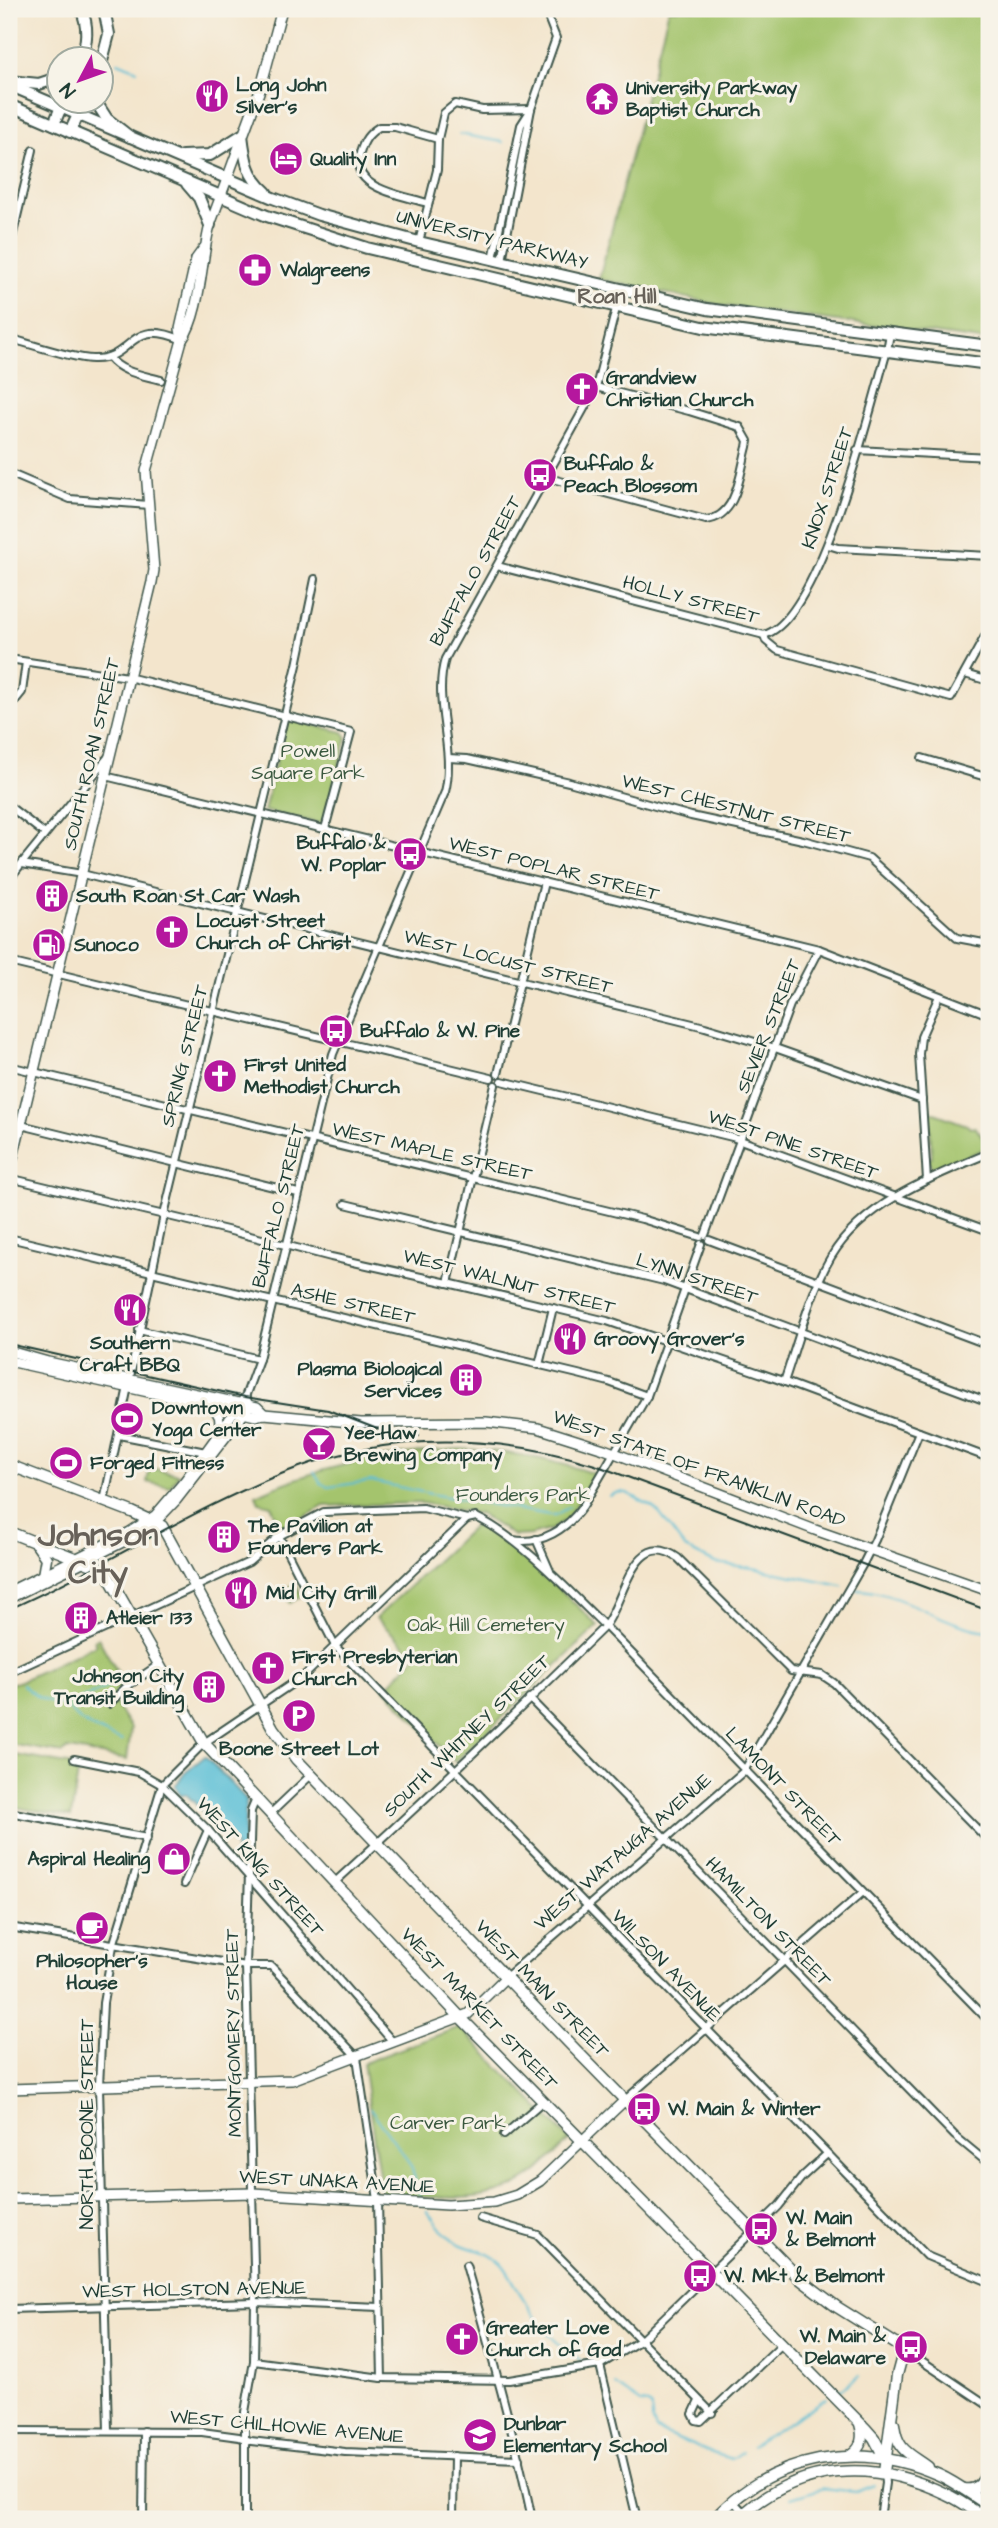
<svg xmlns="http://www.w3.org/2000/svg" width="998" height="2528" font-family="'Architects Daughter',sans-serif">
<rect width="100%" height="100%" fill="#f7f3e8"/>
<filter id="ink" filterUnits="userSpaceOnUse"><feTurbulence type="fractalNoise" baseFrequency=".0143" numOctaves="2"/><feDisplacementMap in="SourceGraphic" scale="14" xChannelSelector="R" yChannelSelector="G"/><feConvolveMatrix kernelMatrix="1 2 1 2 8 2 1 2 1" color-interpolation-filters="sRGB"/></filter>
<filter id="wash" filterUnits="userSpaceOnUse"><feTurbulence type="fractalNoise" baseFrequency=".00686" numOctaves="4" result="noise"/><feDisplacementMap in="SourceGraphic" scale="28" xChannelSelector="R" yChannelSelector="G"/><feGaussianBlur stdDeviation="1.57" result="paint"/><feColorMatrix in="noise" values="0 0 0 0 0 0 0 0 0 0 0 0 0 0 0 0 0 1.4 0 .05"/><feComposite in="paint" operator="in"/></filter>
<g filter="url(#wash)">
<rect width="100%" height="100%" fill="#f3e5cc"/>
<g fill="#a4c46d" stroke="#628050" stroke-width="2">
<path d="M669 9H989V341L725 306 599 279Z"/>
<path d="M286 719 343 732 347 738 322 824 264 811Z"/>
<path d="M929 1111 967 1125 970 1128 975 1127C981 1134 986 1141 982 1150L940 1168H932L928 1160 932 1157Z"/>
<path d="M459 1449C506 1450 550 1459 595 1474L568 1518 552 1529 531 1535 514 1536 479 1514 422 1503 324 1506 285 1528 279 1524 271 1505 259 1502 256 1495C320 1465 388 1453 459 1449Z"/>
<path d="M150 1468 179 1474 170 1487 147 1482Z"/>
<path d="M477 1523 537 1567 598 1626 455 1762 385 1689 416 1656 376 1618Z"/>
<path d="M295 1584 301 1596 290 1603 283 1590Z"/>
<path d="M98 1638 123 1682 113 1695 116 1705 131 1728 127 1760 75 1750 68 1749 62 1753 9 1744V1684L18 1682 96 1645 94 1641Z"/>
<path d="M9 1754 79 1766 71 1817 9 1806Z"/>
<path d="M460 2027 570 2140C558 2151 547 2163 535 2173 492 2208 434 2197 384 2194L381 2189 363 2063Z"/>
</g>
<path fill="#57bdd5" stroke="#3b7d84" stroke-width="2" d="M205 1756 246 1799 243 1862 235 1852 236 1846 186 1794 181 1796 175 1786 185 1773Z"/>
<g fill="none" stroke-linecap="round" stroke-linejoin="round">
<g stroke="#57bdd5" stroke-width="2">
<path d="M118 62 137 70"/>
<path d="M459 134 503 142"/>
<path d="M314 1471 321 1483 328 1487 371 1481 431 1494 550 1515H555L569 1507"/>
<path d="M609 1496 619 1492 627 1493 651 1506 660 1514 685 1548 715 1563 753 1568 842 1586"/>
<path d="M857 1590C901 1591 944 1627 989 1631"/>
<path d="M22 1684C53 1716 76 1703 110 1685"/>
<path d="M66 1705C78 1724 102 1732 122 1741"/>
<path d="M370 2108 404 2155 412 2169 420 2197"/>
<path d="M427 2211C437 2224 447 2239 462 2245 476 2251 489 2251 501 2263 508 2270 513 2281 518 2290 539 2323 549 2341 583 2361"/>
<path d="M615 2385 641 2403 648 2404 652 2408V2420L656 2430 711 2453 732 2459 742 2452"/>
<path d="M835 2393 860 2376"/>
<path d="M752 2446 827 2398"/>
<path d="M791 2498 824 2488 856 2492 874 2485"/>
</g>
</g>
</g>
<g filter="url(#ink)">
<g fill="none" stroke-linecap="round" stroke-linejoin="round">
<g stroke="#3f564b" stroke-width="10">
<g id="minor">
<path d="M427 203C403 195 348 189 360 153 364 140 368 134 379 127H395L438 139"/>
<path d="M419 242 437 170 438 139 444 113 455 104 482 110 531 109"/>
<path d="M9 250 33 150"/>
<path d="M493 259 521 125 530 111"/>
<path d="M502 261 531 109 556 38 549 20 552 9"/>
<path d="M9 338C30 344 74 359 93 359 135 360 127 316 182 340"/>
<path d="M109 357C121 373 143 375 161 380"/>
<path d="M857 450 989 457"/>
<path d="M9 473 70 499 149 505"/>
<path d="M545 477 706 520C738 517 740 472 747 447L748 441 740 427 689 411 596 387"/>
<path d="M828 545 838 548 989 556"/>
<path d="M497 566 764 635"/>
<path d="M764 635C821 619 870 407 887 351L890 333"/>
<path d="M764 635 766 641 777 650 951 698 989 629"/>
<path d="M9 659 128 677 351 732 325 829"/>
<path d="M965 674 989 681"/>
<path d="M9 708 22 692 26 662"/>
<path d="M448 758 467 759 569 782 691 816 803 840 869 858 957 938 989 944"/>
<path d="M922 758 989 778"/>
<path d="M105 776 819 949 989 1015"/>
<path d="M9 806 45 834"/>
<path d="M22 864 82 874 705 1027 775 1048 922 1100"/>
<path d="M9 879 109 756"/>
<path d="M9 962 491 1078"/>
<path d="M9 1066 642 1219 700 1237"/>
<path d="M498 1074 544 882"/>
<path d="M502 1081 732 1137 989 1231"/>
<path d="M21 1125 298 1193"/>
<path d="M9 1178 231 1231 331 1257 448 1283 607 1321 777 1379 989 1458"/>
<path d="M927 1180 919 1054 921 1037 939 996"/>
<path d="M345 1204 664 1281 989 1402"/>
<path d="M705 1235 790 1005 819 949"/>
<path d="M9 1238 578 1374 609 1382 647 1396"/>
<path d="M709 1240 989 1345"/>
<path d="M448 1283 495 1085"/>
<path d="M139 1330 259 1359"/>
<path d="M539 1365 553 1308"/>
<path d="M784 1382C797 1344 811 1290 831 1257 863 1203 934 1176 989 1153"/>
<path d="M245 1397 259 1359 333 1054 445 792C456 748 432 702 445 659L596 387 621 289"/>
<path d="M119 1435 206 1452"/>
<path d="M985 1456 989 1445"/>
<path d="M104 1501 164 1215 297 665 315 579"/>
<path d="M279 1536 335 1646 927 2256 989 2282"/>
<path d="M536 1539 550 1571"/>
<path d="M513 1540C542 1545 567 1529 583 1506L647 1396 701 1244"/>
<path d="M9 1673 249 1562 279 1536 324 1512 423 1508 467 1519 476 1517C519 1537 571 1593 605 1626L989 2021"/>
<path d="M529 1698 955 2136 989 2164"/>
<path d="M109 1704 126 1687 158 1665"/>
<path d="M74 1759 139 1772 162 1785 208 1830 393 2042"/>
<path d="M9 1812 147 1838"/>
<path d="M270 1814 312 1774"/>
<path d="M334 1883C425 1800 514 1715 602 1629 624 1608 631 1525 678 1558L791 1671 822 1675 834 1683 989 1841"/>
<path d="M184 1884 208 1830"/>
<path d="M9 1927 246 1966H271L357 2057 378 2200 382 2378"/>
<path d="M506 1977 744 1771 863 1564 875 1540 919 1432"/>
<path d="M625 2100 863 1892"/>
<path d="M504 2135 543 2101"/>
<path d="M480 2218 538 2235 712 2413"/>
<path d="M466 2265C490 2350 514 2433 532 2519"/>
<path d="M9 2309 255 2302 380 2307"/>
<path d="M904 2349 989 2406"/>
<path d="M254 2361 382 2378 509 2380 600 2365 641 2340 779 2206 802 2177 827 2154"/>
<path d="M600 2365 637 2519"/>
<path d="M699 2401 693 2414 696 2420 701 2421 782 2344"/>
<path d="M108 2430 99 2086 103 2003 113 1946 162 1785 204 1743 305 1675 467 1519"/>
<path d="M9 2431 202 2432 239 2437 251 2441 345 2452 519 2459"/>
<path d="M733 2501 750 2519"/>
<path d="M143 2519 144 2431"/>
<path d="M245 2519V2412L254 2361 255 2302 246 1966 251 1811 256 1799"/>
<path d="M453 2519 454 2456"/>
<path d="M880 2519 885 2483 884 2472"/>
<path d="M978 2519 987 2495 986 2473 989 2453"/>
</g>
</g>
<g stroke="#3f564b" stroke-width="11">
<g id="tertiary">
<path d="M214 1408 219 1417 220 1431"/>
<path d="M9 1591 129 1532 155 1515 184 1481 245 1397 249 1406 244 1414 176 1501 156 1522 132 1538 9 1599"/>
</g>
</g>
<g stroke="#3f564b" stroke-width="12">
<g id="secondary">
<path d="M182 340 180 329 196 259 204 248"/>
<path d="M9 1174 152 582 154 570 146 471 182 340C201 313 201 258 210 225L261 87 282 9"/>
<path d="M9 1351 48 1362 257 1407 264 1414"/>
<path d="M9 1361 256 1416 264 1414 361 1423 486 1422 538 1428 604 1449 815 1530 989 1591"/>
<path d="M9 2089 292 2080 468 2014 506 1977"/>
<path d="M9 2199 253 2193 448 2205 494 2202 517 2195 540 2181 625 2100"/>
</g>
</g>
<g stroke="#3f564b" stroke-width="13">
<g id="primary">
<path d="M9 1465 132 1512 162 1526 273 1728 296 1759 570 2044 800 2279 837 2307 904 2349 897 2375 884 2472"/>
<path d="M9 1532 105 1570 204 1743 461 2018 866 2429 874 2438 885 2459"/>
<path d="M35 1542 46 1558 43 1575"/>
<path d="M894 2424C897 2451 909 2453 928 2467"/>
<path d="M850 2455C862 2447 864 2438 860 2424"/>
<path d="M964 2489C976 2491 983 2484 986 2473"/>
<path d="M714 2519C773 2455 861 2440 939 2475 957 2483 973 2496 989 2506"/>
<path d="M738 2519C798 2462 874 2459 946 2494 960 2500 974 2511 987 2519"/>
</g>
</g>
<g stroke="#3f564b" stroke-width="14">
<g id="trunk">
<path d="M9 85 273 198 319 215 419 242 707 309 989 346"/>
<path d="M9 105 267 216 367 248 703 327 989 364"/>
<path d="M182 156 210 155 242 135C245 159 247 176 266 192"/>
<path d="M187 184 199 198 210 225"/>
</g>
</g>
<g stroke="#3f564b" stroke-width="14">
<g id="motorway">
<path d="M81 9C89 26 87 42 81 60"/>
<path d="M102 61 109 34 104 9"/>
<path d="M9 81 39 84 60 77"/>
<path d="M96 102 107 119 130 137"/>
<path d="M54 124 63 102"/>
<path d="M70 132 84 102"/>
</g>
</g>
<use href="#minor" stroke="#fff" stroke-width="6"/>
<use href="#tertiary" stroke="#fff" stroke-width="8"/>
<use href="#secondary" stroke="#fff" stroke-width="9"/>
<use href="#primary" stroke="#fff" stroke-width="10"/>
<use href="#trunk" stroke="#fff" stroke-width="10"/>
<use href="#motorway" stroke="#fff" stroke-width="10"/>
<g stroke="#1f3d34" stroke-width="2">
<path d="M9 1344 245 1397 328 1410 385 1432 419 1436"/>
<path d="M9 1609C106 1567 195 1506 294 1469 393 1432 496 1434 595 1465L989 1611"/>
</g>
</g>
</g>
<defs>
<g id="restaurant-disc" transform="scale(1.75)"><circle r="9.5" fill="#b5179e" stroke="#f7f3e8"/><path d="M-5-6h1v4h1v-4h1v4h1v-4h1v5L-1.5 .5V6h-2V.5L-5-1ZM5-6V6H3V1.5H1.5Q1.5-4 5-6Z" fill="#fff"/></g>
<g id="temple-disc" transform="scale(1.75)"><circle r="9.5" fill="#b5179e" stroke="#f7f3e8"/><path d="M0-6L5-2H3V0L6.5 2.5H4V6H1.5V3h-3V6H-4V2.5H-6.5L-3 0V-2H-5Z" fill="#fff"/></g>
<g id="hotel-disc" transform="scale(1.75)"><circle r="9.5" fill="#b5179e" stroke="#f7f3e8"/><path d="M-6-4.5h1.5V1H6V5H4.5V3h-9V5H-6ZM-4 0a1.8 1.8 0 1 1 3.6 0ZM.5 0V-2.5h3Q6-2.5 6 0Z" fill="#fff"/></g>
<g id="pharmacy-disc" transform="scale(1.75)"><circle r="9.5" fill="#b5179e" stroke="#f7f3e8"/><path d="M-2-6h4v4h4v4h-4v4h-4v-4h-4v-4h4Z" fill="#fff"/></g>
<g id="church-disc" transform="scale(1.75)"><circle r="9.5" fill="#b5179e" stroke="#f7f3e8"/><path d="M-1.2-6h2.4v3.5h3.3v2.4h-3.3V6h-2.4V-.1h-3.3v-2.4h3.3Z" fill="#fff"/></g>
<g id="bus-disc" transform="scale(1.75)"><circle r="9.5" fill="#b5179e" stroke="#f7f3e8"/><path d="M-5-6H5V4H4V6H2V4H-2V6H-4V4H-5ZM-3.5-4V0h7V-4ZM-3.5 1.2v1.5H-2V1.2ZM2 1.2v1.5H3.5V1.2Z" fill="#fff"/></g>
<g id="building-disc" transform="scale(1.75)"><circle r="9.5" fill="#b5179e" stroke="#f7f3e8"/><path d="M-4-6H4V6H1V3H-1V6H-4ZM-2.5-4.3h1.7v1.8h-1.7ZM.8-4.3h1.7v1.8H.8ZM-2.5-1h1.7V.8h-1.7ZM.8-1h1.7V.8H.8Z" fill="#fff"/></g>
<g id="fuel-disc" transform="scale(1.75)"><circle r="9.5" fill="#b5179e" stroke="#f7f3e8"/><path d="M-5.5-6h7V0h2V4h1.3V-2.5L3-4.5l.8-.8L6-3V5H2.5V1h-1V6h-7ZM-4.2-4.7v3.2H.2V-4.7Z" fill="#fff"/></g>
<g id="stadium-disc" transform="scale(1.75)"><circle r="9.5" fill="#b5179e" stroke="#f7f3e8"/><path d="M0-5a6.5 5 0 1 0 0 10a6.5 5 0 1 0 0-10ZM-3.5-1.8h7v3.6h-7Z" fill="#fff"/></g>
<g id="bar-disc" transform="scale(1.75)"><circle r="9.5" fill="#b5179e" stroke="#f7f3e8"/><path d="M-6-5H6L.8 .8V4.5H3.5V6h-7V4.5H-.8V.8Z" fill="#fff"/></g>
<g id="parking-disc" transform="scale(1.75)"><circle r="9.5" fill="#b5179e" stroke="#f7f3e8"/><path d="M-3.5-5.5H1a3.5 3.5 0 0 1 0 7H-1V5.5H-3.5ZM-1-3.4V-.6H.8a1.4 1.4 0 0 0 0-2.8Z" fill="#fff"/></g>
<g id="shop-disc" transform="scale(1.75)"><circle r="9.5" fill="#b5179e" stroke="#f7f3e8"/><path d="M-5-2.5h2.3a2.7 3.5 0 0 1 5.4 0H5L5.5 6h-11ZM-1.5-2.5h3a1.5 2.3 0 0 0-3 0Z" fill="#fff"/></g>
<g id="cafe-disc" transform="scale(1.75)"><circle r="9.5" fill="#b5179e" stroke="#f7f3e8"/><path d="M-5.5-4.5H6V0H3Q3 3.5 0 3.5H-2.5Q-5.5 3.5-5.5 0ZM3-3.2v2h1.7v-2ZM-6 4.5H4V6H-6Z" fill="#fff"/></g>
<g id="school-disc" transform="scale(1.75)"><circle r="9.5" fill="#b5179e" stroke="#f7f3e8"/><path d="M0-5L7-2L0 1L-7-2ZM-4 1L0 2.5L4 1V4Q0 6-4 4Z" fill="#fff"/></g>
</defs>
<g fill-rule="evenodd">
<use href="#restaurant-disc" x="212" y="96"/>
<use href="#temple-disc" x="602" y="99"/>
<use href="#hotel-disc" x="286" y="159"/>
<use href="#pharmacy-disc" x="255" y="270"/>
<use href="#church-disc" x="582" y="389"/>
<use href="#bus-disc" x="540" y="475"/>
<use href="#bus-disc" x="410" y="854"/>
<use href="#building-disc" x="52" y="896"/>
<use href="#church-disc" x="172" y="932"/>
<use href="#fuel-disc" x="49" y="945"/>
<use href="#bus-disc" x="336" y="1031"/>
<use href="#church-disc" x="220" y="1076"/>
<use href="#restaurant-disc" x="130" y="1310"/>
<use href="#restaurant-disc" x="570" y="1339"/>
<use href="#building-disc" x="466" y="1380"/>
<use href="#stadium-disc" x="127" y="1419"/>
<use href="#bar-disc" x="319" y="1444"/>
<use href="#stadium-disc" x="66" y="1463"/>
<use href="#building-disc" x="224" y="1537"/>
<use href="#restaurant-disc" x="241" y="1593"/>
<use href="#building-disc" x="81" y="1618"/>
<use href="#church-disc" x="268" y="1668"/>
<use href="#building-disc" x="209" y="1687"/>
<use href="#parking-disc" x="299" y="1716"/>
<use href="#shop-disc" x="174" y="1859"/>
<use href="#cafe-disc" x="92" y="1928"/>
<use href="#bus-disc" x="644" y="2109"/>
<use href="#bus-disc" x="761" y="2229"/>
<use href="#bus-disc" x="700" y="2276"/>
<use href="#church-disc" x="462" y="2339"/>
<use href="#bus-disc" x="911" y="2347"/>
<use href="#school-disc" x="480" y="2435"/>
</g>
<g text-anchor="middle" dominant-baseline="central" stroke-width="6" stroke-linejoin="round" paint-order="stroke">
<g font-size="19" font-weight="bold" fill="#1f3d34" stroke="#f7f3e8" text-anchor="start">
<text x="236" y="85">Long John<tspan x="236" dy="22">Silver's</tspan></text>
<text x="626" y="88">University Parkway<tspan x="626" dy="22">Baptist Church</tspan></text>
<text x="310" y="159">Quality Inn</text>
<text x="280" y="270">Walgreens</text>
<text x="606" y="378">Grandview<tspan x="606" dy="22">Christian Church</tspan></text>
<text x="564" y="464">Buffalo &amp;<tspan x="564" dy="22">Peach Blossom</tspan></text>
<text x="386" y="843" text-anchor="end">Buffalo &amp;<tspan x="386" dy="22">W. Poplar</tspan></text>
<text x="76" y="896">South Roan St Car Wash</text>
<text x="196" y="921">Locust Street<tspan x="196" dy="22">Church of Christ</tspan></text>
<text x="74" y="945">Sunoco</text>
<text x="360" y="1031">Buffalo &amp; W. Pine</text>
<text x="244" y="1065">First United<tspan x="244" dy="22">Methodist Church</tspan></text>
<text x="594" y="1339">Groovy Grover's</text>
<text x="130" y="1343" text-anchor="middle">Southern<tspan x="130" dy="22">Craft BBQ</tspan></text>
<text x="442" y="1369" text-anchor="end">Plasma Biological<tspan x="442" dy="22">Services</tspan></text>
<text x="152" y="1408">Downtown<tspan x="152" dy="22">Yoga Center</tspan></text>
<text x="344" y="1433">Yee-Haw<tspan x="344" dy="22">Brewing Company</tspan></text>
<text x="90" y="1463">Forged Fitness</text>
<text x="248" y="1526">The Pavilion at<tspan x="248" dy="22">Founders Park</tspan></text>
<text x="266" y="1593">Mid City Grill</text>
<text x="106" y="1618">Atleier 133</text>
<text x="292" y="1657">First Presbyterian<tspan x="292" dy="22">Church</tspan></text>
<text x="184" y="1676" text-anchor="end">Johnson City<tspan x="184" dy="22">Transit Building</tspan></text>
<text x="299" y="1749" text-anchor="middle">Boone Street Lot</text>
<text x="150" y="1859" text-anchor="end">Aspiral Healing</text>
<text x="92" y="1961" text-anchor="middle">Philosopher's<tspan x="92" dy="22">House</tspan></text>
<text x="668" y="2109">W. Main &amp; Winter</text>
<text x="786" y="2218">W. Main<tspan x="786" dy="22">&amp; Belmont</tspan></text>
<text x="724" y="2276">W. Mkt &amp; Belmont</text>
<text x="486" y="2328">Greater Love<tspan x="486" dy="22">Church of God</tspan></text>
<text x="886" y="2336" text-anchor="end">W. Main &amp;<tspan x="886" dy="22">Delaware</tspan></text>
<text x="504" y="2424">Dunbar<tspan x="504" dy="22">Elementary School</tspan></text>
</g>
<g font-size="19" fill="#1f3d34" stroke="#f7f3e8">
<text transform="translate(492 240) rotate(14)">UNIVERSITY PARKWAY</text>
<text transform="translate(828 488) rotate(-72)">KNOX STREET</text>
<text transform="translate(476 571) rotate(-61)">BUFFALO STREET</text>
<text transform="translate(691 600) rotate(15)">HOLLY STREET</text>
<text transform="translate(92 754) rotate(-77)">SOUTH ROAN STREET</text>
<text transform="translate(736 809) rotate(14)">WEST CHESTNUT STREET</text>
<text transform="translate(554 869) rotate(14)">WEST POPLAR STREET</text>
<text transform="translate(508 962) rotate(14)">WEST LOCUST STREET</text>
<text transform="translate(769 1026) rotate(-68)">SEVIER STREET</text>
<text transform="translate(185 1056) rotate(-76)">SPRING STREET</text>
<text transform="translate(793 1145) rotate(19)">WEST PINE STREET</text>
<text transform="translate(432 1152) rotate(13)">WEST MAPLE STREET</text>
<text transform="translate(279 1206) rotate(-76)">BUFFALO STREET</text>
<text transform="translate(697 1279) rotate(18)">LYNN STREET</text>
<text transform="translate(509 1282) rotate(14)">WEST WALNUT STREET</text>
<text transform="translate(353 1304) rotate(13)">ASHE STREET</text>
<text transform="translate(699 1469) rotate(20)">WEST STATE OF FRANKLIN ROAD</text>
<text transform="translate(467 1736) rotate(-44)">SOUTH WHITNEY STREET</text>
<text transform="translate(783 1787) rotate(46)">LAMONT STREET</text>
<text transform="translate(623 1852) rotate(-41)">WEST WATAUGA AVENUE</text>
<text transform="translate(260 1867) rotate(48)">WEST KING STREET</text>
<text transform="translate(768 1922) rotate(46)">HAMILTON STREET</text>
<text transform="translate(666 1966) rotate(46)">WILSON AVENUE</text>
<text transform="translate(542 1989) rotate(46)">WEST MAIN STREET</text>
<text transform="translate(479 2009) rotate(46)">WEST MARKET STREET</text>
<text transform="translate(234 2033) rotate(-91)">MONTGOMERY STREET</text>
<text transform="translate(87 2124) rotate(-90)">NORTH BOONE STREET</text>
<text transform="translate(337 2182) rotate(3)">WEST UNAKA AVENUE</text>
<text transform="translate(194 2290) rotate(-1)">WEST HOLSTON AVENUE</text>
<text transform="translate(287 2427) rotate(5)">WEST CHILHOWIE AVENUE</text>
</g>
<g font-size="19" fill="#3a583f" stroke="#f7f3e8">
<text x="308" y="751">Powell<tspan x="308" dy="22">Square Park</tspan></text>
<text x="523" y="1495">Founders Park</text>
<text x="486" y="1625">Oak Hill Cemetery</text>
<text x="448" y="2123">Carver Park</text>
</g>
<g font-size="21" font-weight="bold" fill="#676159" stroke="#f7f3e8">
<text x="617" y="296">Roan Hill</text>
</g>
<g font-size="33" font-weight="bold" fill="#676159" stroke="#f7f3e8">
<text x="98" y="1535">Johnson<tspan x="98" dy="38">City</tspan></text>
</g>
</g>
<rect width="998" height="2528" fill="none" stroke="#f7f3e8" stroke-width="35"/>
<g transform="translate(80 80) rotate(229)"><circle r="33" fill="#f7f3e8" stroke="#a1aaa0" stroke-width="2"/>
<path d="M0-5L12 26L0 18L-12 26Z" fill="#b5179e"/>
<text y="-10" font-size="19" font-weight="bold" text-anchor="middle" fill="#1f3d34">N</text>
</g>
</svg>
